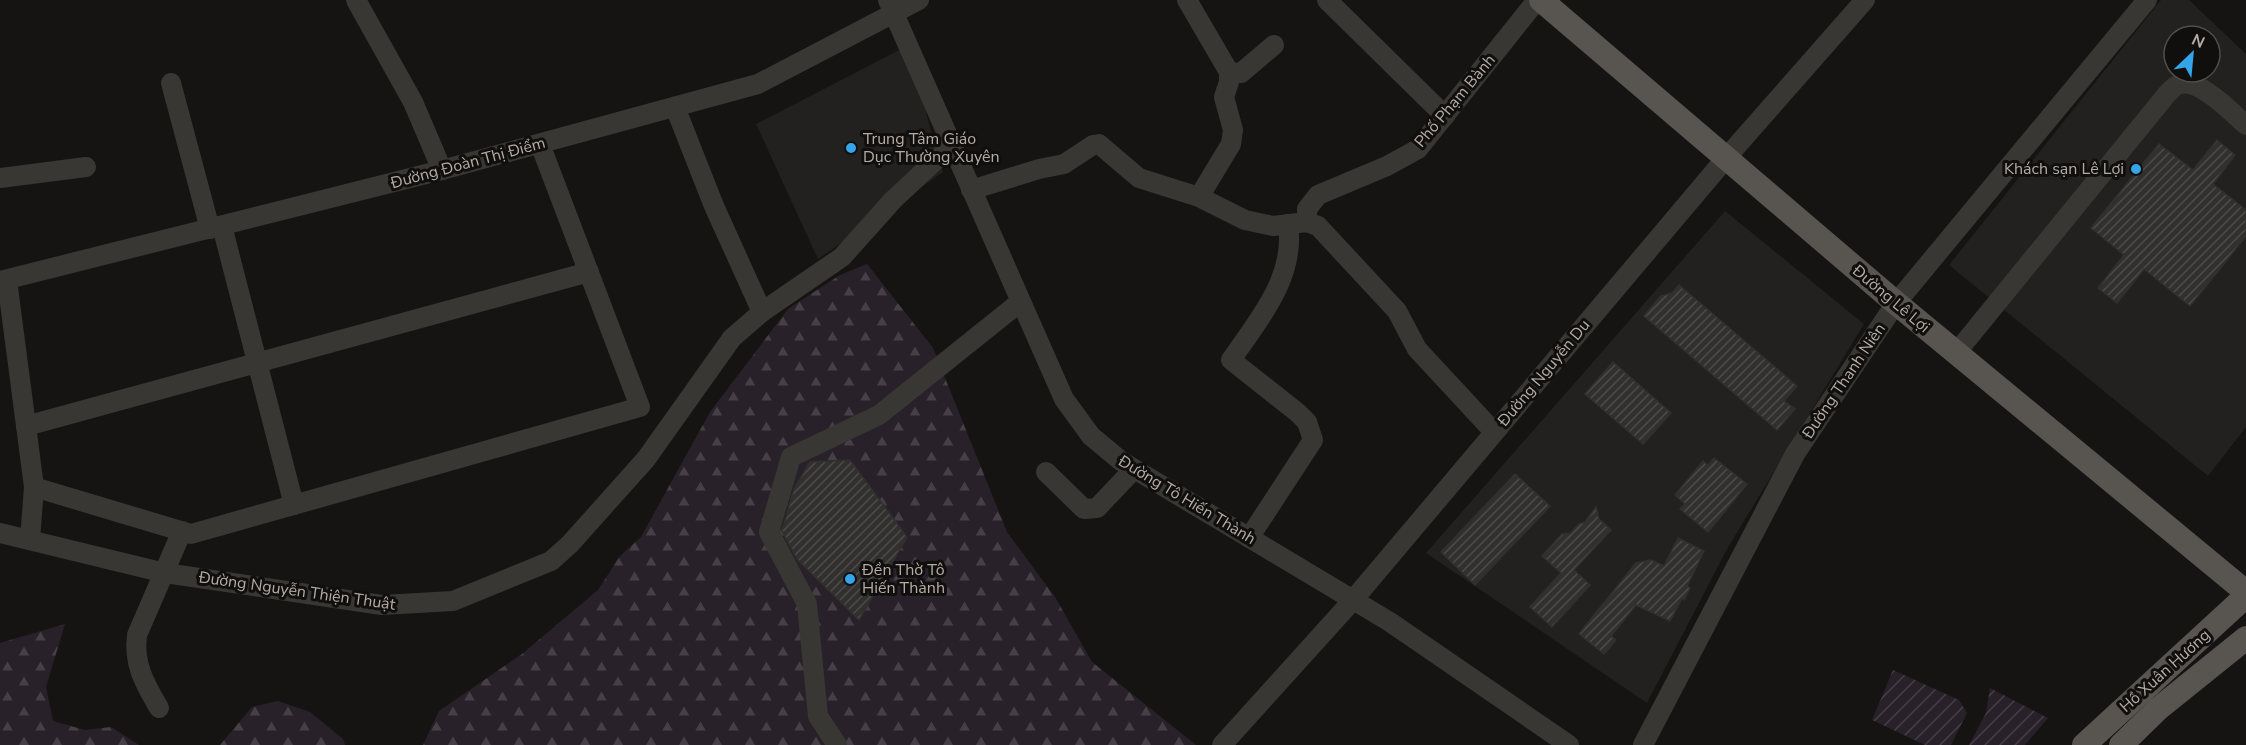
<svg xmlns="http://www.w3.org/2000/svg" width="2246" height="745" font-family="'Nunito Sans',sans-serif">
<defs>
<pattern id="forest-firs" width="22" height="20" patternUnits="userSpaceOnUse" patternTransform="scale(1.5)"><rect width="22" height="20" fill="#292129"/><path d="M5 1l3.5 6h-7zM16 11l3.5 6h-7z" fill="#463f45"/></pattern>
<pattern id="garden-furrows" width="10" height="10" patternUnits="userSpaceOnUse" patternTransform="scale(1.5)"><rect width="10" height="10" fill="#292129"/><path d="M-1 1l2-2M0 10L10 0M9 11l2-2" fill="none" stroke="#463f45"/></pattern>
<pattern id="building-hatch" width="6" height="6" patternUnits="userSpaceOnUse" patternTransform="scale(1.5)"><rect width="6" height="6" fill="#31302e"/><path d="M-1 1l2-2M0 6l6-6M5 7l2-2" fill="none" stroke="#4d4b49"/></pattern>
</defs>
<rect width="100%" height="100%" fill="#151413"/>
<g fill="#22211f" fill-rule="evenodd">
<path d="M2161 0H2189L2246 54V427L2208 476 1949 265ZM2174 36H2210V72H2174Z"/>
<path d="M907 46 943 172 818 259 756 124Z"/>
<path d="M1725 211 1864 324 1727 549 1647 703 1426 553Z"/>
</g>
<g fill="url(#forest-firs)">
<path d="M867 264 933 348 1007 532 1055 597 1092 662 1196 745H423L439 711 522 654 598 590 620 556 641 537 710 412 788 309 840 275Z"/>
<path d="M65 624 46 687 53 721 85 730 111 727 139 745H0V643Z"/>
<path d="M278 701 310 712 343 739 345 745H220L252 707Z"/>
</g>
<g fill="url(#garden-furrows)">
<path d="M1893 670 1959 700 1967 713 1951 745H1925L1872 720Z"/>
<path d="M1990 688 2048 718 2025 745H1969L1986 713Z"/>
</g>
<g fill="url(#building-hatch)" stroke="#31302d" stroke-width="1.5">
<path d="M2217 140 2235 155 2213 184 2246 210V236L2190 306 2144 269 2117 303 2098 288 2124 255 2091 228 2159 144 2193 170Z"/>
<path d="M1679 285 1797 386 1784 401 1795 409 1777 430 1644 316 1661 296 1672 293Z"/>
<path d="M1613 362 1671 413 1643 444 1585 394Z"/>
<path d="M1714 458 1747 484 1708 532 1680 509 1685 504 1675 495 1703 461 1708 465Z"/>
<path d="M850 460 907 537 859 620 797 559 782 531 794 489 810 462Z"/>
<path d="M1515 474 1550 506 1475 585 1441 552Z"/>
<path d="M1596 507 1599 519 1611 530 1574 570 1590 585 1552 627 1530 607 1561 573 1542 556 1562 534 1571 533 1579 524 1585 522Z"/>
<path d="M1678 538 1704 551 1687 586 1690 588 1684 600 1682 598 1670 621 1636 605 1611 636 1616 640 1604 654 1579 634 1636 563 1651 560 1664 566Z"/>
</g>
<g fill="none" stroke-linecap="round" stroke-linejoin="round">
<g stroke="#393734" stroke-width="20">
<path d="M356 0 413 102 442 170"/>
<path d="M888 0 1064 399 1091 436 1121 461 1390 622 1569 745"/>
<path d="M1187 0 1229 72V82L1224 97 1233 130 1231 144 1199 197"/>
<path d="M1327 0 1445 116"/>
<path d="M1229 72 1241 73 1274 45"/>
<path d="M171 83 210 229"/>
<path d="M675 107 714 206 762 312"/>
<path d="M0 178 86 167"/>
<path d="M971 190 1039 169 1064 164 1093 145 1099 144 1139 178 1199 197 1245 220 1273 226 1307 222 1318 226 1397 311 1417 349 1494 432"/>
<path d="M1307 222V209L1318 195 1387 166 1418 149 1537 0"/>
<path d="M222 226 294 505"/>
<path d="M7 280 34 487 191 534 640 407 540 144"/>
<path d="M0 281 442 170 758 84 919 0"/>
<path d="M1956 353 2167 94C2170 91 2174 86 2178 85 2198 76 2232 113 2246 125"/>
<path d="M26 426 589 272"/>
<path d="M1046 472 1084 509 1097 508 1134 469"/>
<path d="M0 533 165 573 382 605 453 601 551 561 570 544 646 459 732 338 762 312 842 257 893 200 951 146"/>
<path d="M1249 538 1313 440 1307 422 1298 413 1231 360C1259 319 1296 277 1288 224"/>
<path d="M30 540 34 487"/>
<path d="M159 708C145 684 133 664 137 635L182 531"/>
<path d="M837 745 818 716 807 604 769 532 791 457 879 415 1020 302"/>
<path d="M1222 745 1353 600 1726 158 1865 0"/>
<path d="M1643 745 1795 454 1896 303 2147 0"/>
</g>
<g stroke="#585450" stroke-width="24">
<path d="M1541 0 1896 303 2246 592"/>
<path d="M2084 745 2246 596"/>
<path d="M2121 745 2158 709 2246 638"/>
</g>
</g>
<g fill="#35a5eb" stroke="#100f0e" stroke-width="2">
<circle cx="851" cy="148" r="6"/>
<circle cx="2136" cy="169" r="6"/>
<circle cx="850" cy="579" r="6"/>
</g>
<g text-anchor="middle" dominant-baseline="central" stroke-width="6" stroke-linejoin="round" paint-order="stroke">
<g font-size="16" fill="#b5aca5" stroke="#100f0e">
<text transform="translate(1455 101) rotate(-50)">Phố Phạm Bành</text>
<text transform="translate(468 163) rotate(-15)">Đường Đoàn Thị Điểm</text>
<text transform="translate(1891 299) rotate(40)">Đường Lê Lợi</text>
<text transform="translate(1544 373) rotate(-50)">Đường Nguyễn Du</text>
<text transform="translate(1844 381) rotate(-56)">Đường Thanh Niên</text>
<text transform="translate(1187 500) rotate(31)">Đường Tô Hiến Thành</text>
<text transform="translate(297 591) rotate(8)">Đường Nguyễn Thiện Thuật</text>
<text transform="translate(2165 671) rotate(-42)">Hồ Xuân Hương</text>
</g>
<g font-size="16" fill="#b5aca5" stroke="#100f0e" text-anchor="start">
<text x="863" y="139">Trung Tâm Giáo<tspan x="863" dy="18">Dục Thường Xuyên</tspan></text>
<text x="2124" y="169" text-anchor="end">Khách sạn Lê Lợi</text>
<text x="862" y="570">Đền Thờ Tô<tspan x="862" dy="18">Hiến Thành</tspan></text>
</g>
</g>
<g transform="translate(2192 54) rotate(26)"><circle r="28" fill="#100f0e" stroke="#524e4a" stroke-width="1.5"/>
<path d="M0-4.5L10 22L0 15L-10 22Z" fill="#35a5eb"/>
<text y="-9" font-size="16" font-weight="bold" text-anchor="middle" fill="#b5aca5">N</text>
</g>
</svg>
